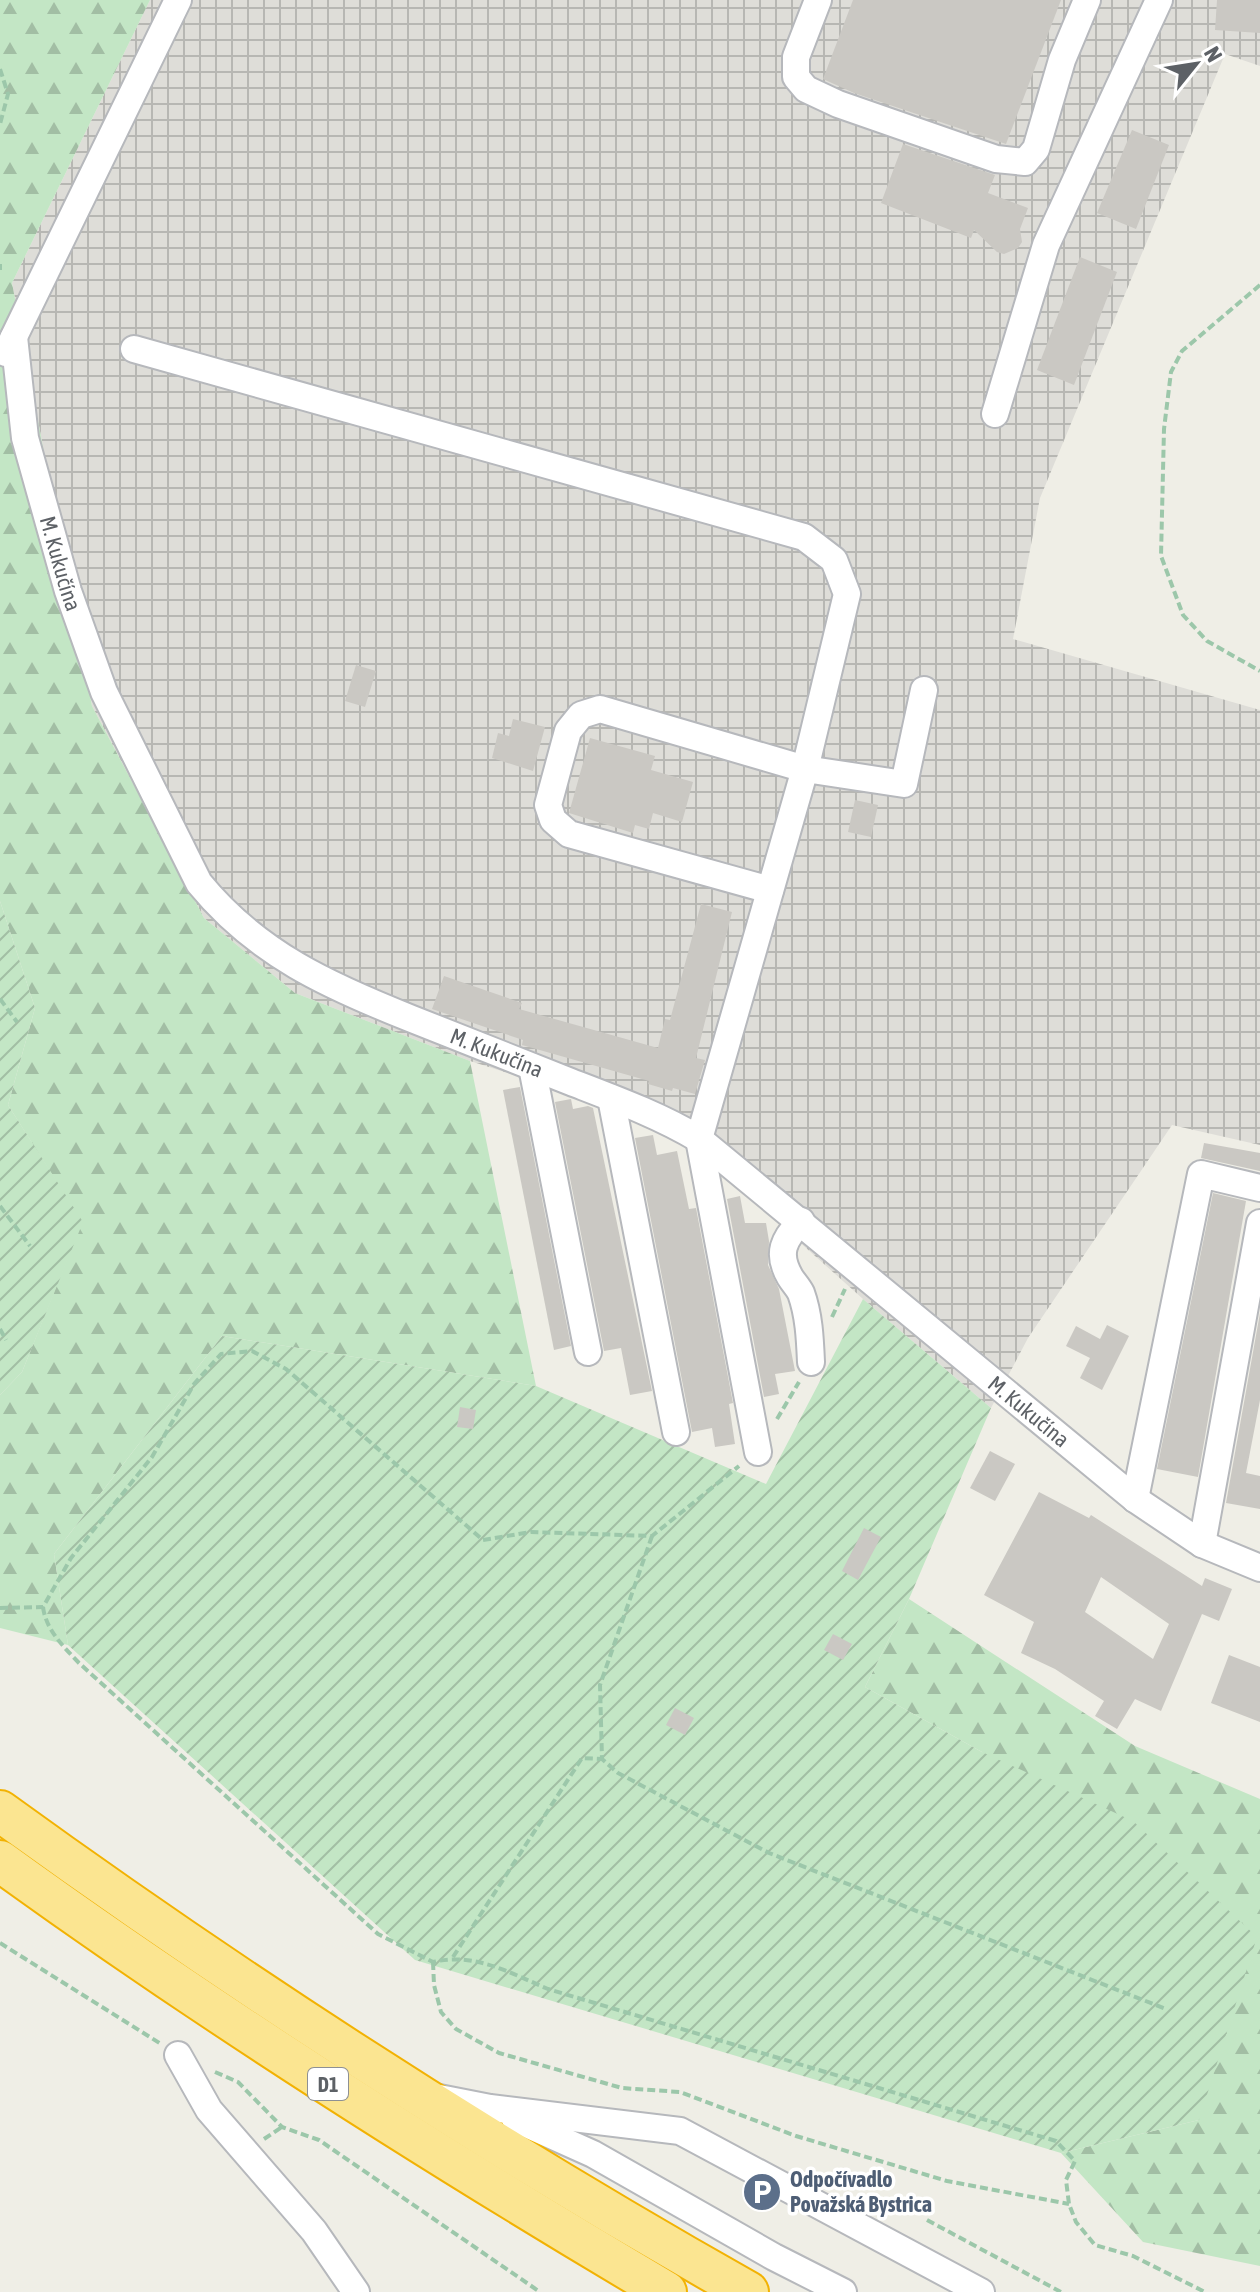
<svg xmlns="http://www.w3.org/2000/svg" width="1260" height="2292" font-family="'Asap Condensed',sans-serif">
<defs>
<pattern id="industrial-grid" width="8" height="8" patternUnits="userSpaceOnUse" patternTransform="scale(2)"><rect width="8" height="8" fill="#deddd8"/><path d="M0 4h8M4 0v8" fill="none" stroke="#b7b7b3"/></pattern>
<pattern id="forest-firs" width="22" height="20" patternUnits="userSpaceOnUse" patternTransform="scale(2)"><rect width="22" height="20" fill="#c3e6c5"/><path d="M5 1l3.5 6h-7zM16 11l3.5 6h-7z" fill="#a2bea4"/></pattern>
<pattern id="garden-furrows" width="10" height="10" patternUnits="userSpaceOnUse" patternTransform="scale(2)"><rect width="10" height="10" fill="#c3e6c5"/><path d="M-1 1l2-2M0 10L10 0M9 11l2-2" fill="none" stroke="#a2bea4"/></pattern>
</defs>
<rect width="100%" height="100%" fill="#efeee6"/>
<path fill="url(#industrial-grid)" d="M150 0H1260V66L1225 54 1040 498 1013 639 1260 710V1145L1172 1125 1028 1338 991 1408 863 1299 688 1142 596 1101 470 1061 295 993 204 918 92 706 12 283Z"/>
<g fill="url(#forest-firs)">
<path d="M0 0H150L12 283 92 706 204 918 295 993 470 1061 536 1386 222 1336 54 1554 68 1645 0 1628V1395L22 1372 82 1222 8 1105 35 1008 0 901Z"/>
<path d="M909 1599 1135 1746 1260 1799V2266L1143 2242 1061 2153 1199 2120 982 1752 865 1687Z"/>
</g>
<g fill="url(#garden-furrows)">
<path d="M0 901 35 1008 8 1105 83 1222 22 1372 0 1395Z"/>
<path d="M863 1299 991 1408 909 1599 865 1687 982 1752 1133 1821 1257 1937 1199 2120 1061 2153 415 1960 68 1645 54 1554 222 1336 536 1386 766 1484Z"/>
</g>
<g fill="#cac8c3" fill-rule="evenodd">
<path d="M853 0H1061L1006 144 854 93 823 79Z"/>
<path d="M1217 0H1260V33L1215 30Z"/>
<path d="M1132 130 1169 145 1136 229 1097 213Z"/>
<path d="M903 144 995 175 988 193 1028 208 1020 229 1022 242 1018 248 1004 254 997 252 974 230 971 238 881 203Z"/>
<path d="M1080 257 1117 272 1074 385 1037 370Z"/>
<path d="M356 665 376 671 365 707 345 701Z"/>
<path d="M513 719 545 727 533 771 492 758 498 733 509 736Z"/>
<path d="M590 738 655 756 651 770 693 782 682 822 653 813 649 829 635 825 633 833 569 813Z"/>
<path d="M855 800 878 805 871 837 848 832Z"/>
<path d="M701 904 732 912 696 1058 705 1060 695 1094 673 1088 672 1091 648 1084 649 1081 522 1045 523 1040 432 1009 444 976 522 1003 519 1009 658 1048 665 1019 670 1020Z"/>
<path d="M520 1087 571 1346 554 1350 503 1090Z"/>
<path d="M571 1099 573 1109 588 1106 593 1108 652 1391 630 1395 621 1348 604 1351 555 1102Z"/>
<path d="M653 1135 657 1155 677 1151 689 1209 696 1208 733 1403 729 1404 735 1444 715 1447 712 1428 692 1432 635 1138Z"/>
<path d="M1204 1143 1260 1153V1171L1201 1158Z"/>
<path d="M1213 1193 1246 1201 1198 1477 1157 1469Z"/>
<path d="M740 1196 745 1223H766L769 1241 768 1265 779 1289 795 1371 775 1374 779 1394 764 1397 727 1199Z"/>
<path d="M1260 1313V1400L1246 1473 1260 1476V1509L1226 1503Z"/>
<path d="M1107 1325 1129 1336 1102 1390 1080 1378 1090 1358 1066 1346 1076 1326 1100 1339Z"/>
<path d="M460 1407 476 1410 473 1429 457 1427Z"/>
<path d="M990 1451 1015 1464 995 1501 970 1488Z"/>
<path d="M1039 1492 1089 1518 1091 1515 1202 1586 1205 1578 1232 1589 1219 1621 1202 1614 1161 1711 1135 1699 1117 1729 1095 1716 1104 1701 1055 1669 1021 1653 1034 1622 984 1595ZM1101 1577 1169 1624 1153 1659 1085 1612Z"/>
<path d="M864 1528 881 1537 858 1580 842 1571Z"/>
<path d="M833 1634 852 1644 843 1660 824 1650Z"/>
<path d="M1229 1655 1260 1667V1722L1211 1703Z"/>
<path d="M675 1708 694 1718 685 1735 666 1725Z"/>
</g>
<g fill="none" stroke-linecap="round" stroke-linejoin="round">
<g stroke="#b6b8bc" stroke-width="30">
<g id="minor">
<path d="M818 0 796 57V77L806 89 838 104 996 159 1025 162 1036 149 1062 60 1087 0"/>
<path id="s1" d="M14 337 25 438 68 591 104 692 199 883C257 954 329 986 412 1019 465 1040 518 1061 571 1082 615 1099 659 1115 699 1139L1135 1499 1202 1544 1260 1568"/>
<path d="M134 349 804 537 834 560 847 594 805 769 699 1139 758 1452"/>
<path d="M6 353 178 0"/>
<path d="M995 414 1046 245 1159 0"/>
<path d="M770 890 569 834 553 820 548 805 568 731 581 715 600 709 805 769 904 784 924 690"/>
<path d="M532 1067 588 1352"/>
<path d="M611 1098 676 1432"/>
<path d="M801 1221C784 1239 776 1253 790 1277 793 1282 798 1287 801 1293 809 1315 810 1339 811 1362"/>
<path d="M1135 1499 1201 1174 1260 1188"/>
<path d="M1202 1544 1260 1223"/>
<path d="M178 2055 209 2110 314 2231 356 2292"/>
<path d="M439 2098 490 2108 680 2131 981 2292"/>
<path d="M515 2119 593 2154 774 2257 843 2292"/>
</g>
</g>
<g stroke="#f2b203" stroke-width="44">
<g id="highway">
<path d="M0 1811C240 1985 490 2146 748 2292"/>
<path d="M0 1861C214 2016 438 2157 666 2292"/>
</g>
</g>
<g stroke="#9cc7aa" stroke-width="4" stroke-dasharray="8 4" stroke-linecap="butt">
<path d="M0 69 8 94 0 124"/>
<path d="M0 264V270"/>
<path d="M1260 285 1182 351 1171 372 1164 429 1161 556 1183 615 1207 641 1260 671"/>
<path d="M0 999 17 1022"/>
<path d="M0 1206 30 1246"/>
<path d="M832 1317 845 1289"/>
<path d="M0 1329 6 1340"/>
<path d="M777 1419 799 1382"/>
<path d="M652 1536 600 1685 602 1759 618 1773 769 1853 1166 2009"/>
<path d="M43 1607C46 1630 63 1646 79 1663L378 1934 433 1962C475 1952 510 1973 548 1989L1056 2141 1075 2161 1066 2180 1069 2204 1076 2222 1095 2245 1133 2256 1205 2292"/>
<path d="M0 1608 43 1607 71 1558 152 1457 194 1384 221 1354 252 1351 286 1369 483 1540 531 1532 652 1536 739 1466"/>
<path d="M0 1943 161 2044"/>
<path d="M453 1957 582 1758 602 1759"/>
<path d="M433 1962 434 1985 441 2012 456 2029 499 2053 622 2088 680 2092 796 2136 947 2181 1069 2204"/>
<path d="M215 2072 238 2082 282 2127 319 2140 540 2292"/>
<path d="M264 2139 282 2127"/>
<path d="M927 2220 1061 2292"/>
</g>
<use href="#minor" stroke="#fff" stroke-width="26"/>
<use href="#highway" stroke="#fbe591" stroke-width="40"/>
</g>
<defs>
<g id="parking-disc" transform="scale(2)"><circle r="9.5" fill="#5c6f8a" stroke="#fff"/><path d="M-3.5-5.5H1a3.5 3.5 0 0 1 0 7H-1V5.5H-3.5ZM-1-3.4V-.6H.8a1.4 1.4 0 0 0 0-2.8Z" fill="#fff"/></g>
</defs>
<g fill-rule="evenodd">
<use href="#parking-disc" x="762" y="2192"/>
</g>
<g text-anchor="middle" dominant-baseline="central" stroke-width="7" stroke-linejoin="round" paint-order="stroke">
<rect fill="#fff" stroke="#8e9094" stroke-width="2" x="308" y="2068" width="40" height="32" rx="6"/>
<g font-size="20" font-weight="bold" fill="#5d6166">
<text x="328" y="2084">D1</text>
</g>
<g font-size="22" fill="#5d6166" stroke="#fff">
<text stroke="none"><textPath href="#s1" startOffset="232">M. Kukučína</textPath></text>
<text stroke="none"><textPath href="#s1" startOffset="928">M. Kukučína</textPath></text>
<text stroke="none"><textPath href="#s1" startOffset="1576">M. Kukučína</textPath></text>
</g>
<g font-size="22" font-weight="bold" fill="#4e5e75" stroke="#fff" text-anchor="start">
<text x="790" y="2179">Odpočívadlo<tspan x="790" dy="25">Považská Bystrica</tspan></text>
</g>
</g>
<g transform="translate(1196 64) rotate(60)" stroke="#ffffff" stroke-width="6" paint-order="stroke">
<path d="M0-6L14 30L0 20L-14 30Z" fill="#5d6166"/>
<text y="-12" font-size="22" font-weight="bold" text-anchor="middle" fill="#5d6166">N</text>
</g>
</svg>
